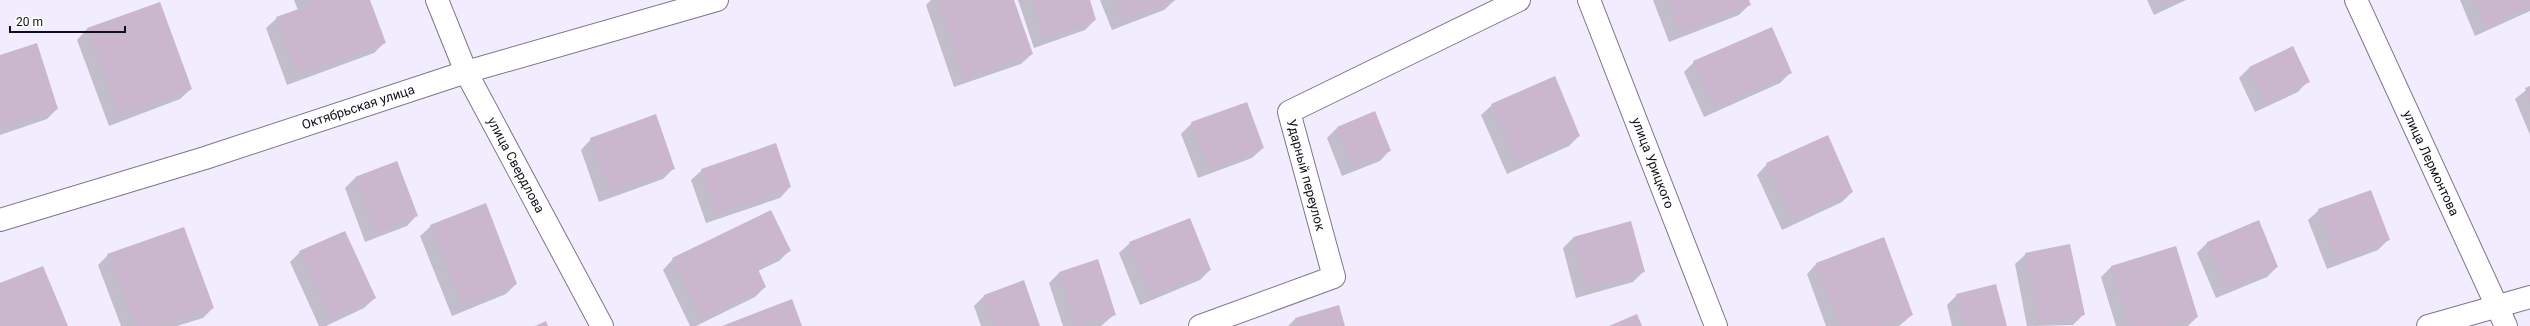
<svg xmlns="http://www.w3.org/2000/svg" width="2530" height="326" font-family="Roboto,sans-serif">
<rect width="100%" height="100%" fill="#f2edfe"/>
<g fill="#0003">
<path d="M294 0H369L385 42 374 53 287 85 266 28 277 18 298 10Z"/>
<path d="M931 0H1013L1032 54 1021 64 954 87 926 5Z"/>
<path d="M1018 0H1089L1095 20 1085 30 1034 48Z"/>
<path d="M1100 0H1175L1164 10 1112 30Z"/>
<path d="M1653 0H1748L1750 4 1739 15 1669 42Z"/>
<path d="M2147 0H2186L2154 15Z"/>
<path d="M2460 0H2530V11L2475 36Z"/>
<path d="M159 3 191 89 180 99 109 126 77 40 87 29Z"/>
<path d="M2293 47 2308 81 2298 92 2255 112 2239 78 2249 68Z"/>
<path d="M0 57 57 109 47 119 0 135Z"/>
<path d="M1694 62 1790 73 1780 83 1704 117 1684 72Z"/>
<path d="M2530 87V135L2515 99Z"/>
<path d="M1492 105 1579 136 1569 146 1507 174 1481 115Z"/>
<path d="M1192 123 1263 148 1252 158 1198 178 1181 134Z"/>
<path d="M1337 128 1390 150 1380 161 1342 176 1327 138Z"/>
<path d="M591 139 674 168 663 179 599 202 581 150Z"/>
<path d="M397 162 417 215 407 226 365 242 345 188 355 178Z"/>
<path d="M1767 164 1852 192 1842 202 1782 230 1757 175Z"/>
<path d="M702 170 790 187 780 198 706 223 691 180Z"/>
<path d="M2319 210 2389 239 2378 250 2327 269 2308 220Z"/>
<path d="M2258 221 2277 267 2267 277 2216 298 2197 253 2207 243Z"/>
<path d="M1630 222 1644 271 1633 282 1576 298 1563 248 1573 238Z"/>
<path d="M431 226 516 284 506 294 452 316 420 236Z"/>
<path d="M1130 243 1210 270 1200 280 1140 305 1119 253Z"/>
<path d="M2175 247 2197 317 2188 326H2116L2101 277 2111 267Z"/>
<path d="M790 250 779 261 758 271 765 287 755 297 696 326H690L663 270 673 259Z"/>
<path d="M300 252 375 298 364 308 326 326H319L290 262Z"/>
<path d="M2026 254 2084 314 2073 325 2027 326 2015 264Z"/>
<path d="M108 255 213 308 203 318 177 326H121L98 265Z"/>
<path d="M1817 263 1912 315 1899 326H1826L1807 274Z"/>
<path d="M1059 273 1115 314 1101 326H1063L1049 283Z"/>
<path d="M1023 281 1039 326H981L974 306 984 296Z"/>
<path d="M1957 295 2006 326H1952L1947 305Z"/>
<path d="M1295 319 1344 326H1288Z"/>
</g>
<g fill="#cab7ce">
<path d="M308 0H370L386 43 297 75 276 17 310 5Z"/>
<path d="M938 0H1014L1033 54 964 78Z"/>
<path d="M1032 0H1090L1096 20 1045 38Z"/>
<path d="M1115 0H1176L1122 20Z"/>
<path d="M1667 0H1749L1751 5 1680 33Z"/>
<path d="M2162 0H2176L2164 5Z"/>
<path d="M2474 0H2530V6L2486 26Z"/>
<path d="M160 2 192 89 119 116 87 28Z"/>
<path d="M1772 27 1792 73 1714 107 1693 61Z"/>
<path d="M37 43 58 109 0 129V55Z"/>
<path d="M2293 46 2310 82 2266 103 2249 67Z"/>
<path d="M1555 76 1580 136 1517 164 1491 104Z"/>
<path d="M2530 86V100L2525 88Z"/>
<path d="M1247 102 1264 148 1209 169 1191 122Z"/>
<path d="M1375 111 1391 151 1353 166 1337 127Z"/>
<path d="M656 114 675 169 610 192 590 138Z"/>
<path d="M1828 135 1853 192 1792 220 1766 163Z"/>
<path d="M776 143 791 187 716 214 701 169Z"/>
<path d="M397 161 418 216 375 232 355 177Z"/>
<path d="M2371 190 2390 240 2337 260 2318 209Z"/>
<path d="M486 203 517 284 463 306 430 225Z"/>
<path d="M771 210 791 251 757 267 766 287 702 319 672 258Z"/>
<path d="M1190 218 1211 270 1150 295 1129 242Z"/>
<path d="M2259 220 2278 267 2226 289 2207 242Z"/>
<path d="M1631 221 1645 272 1586 288 1573 237Z"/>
<path d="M184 227 214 308 157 326H136L107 254Z"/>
<path d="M345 231 376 298 331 319 299 251Z"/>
<path d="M1884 237 1913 315 1884 326H1840L1816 263Z"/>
<path d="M2070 244 2085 315 2039 324 2025 253Z"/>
<path d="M2176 246 2198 317 2171 326H2129L2111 266Z"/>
<path d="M1098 259 1116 315 1076 326 1059 272Z"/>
<path d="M43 266 68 326H0V283Z"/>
<path d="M1024 280 1040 326H995L984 295Z"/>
<path d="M1996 284 2007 326H1965L1956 294Z"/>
<path d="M792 299 802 326H722Z"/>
<path d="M1339 305 1345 326H1297L1295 318Z"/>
<path d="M1637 314 1642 326H1609Z"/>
<path d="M546 321 548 326H535Z"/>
</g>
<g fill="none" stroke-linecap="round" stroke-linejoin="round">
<g stroke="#7d758e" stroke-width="24">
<g id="street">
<path d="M437 0 466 72 602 326"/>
<path d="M1589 0 1716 326"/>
<path d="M2356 0 2506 326"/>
<path d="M0 220 205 158 466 72 717 0"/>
<path d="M1200 326 1334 277 1289 112 1519 0"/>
<path d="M2428 326 2530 297"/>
</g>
</g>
<use href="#street" stroke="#fff" stroke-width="22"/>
</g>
<g text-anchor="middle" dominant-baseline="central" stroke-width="4" stroke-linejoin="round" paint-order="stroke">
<g font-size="13" fill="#120f18" stroke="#fefefe">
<text transform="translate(358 107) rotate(-18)">Октябрьская улица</text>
<text transform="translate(1653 163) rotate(69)">улица Урицкого</text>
<text transform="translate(2431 163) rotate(65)">улица Лермонтова</text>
<text transform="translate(516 165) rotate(62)">улица Свердлова</text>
<text transform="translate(1306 175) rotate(75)">Ударный переулок</text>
</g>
</g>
<path d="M10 26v6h115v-6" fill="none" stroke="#120f18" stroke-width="2"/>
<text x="16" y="26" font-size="12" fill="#120f18" stroke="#fefefe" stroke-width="3" paint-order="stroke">20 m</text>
</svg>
